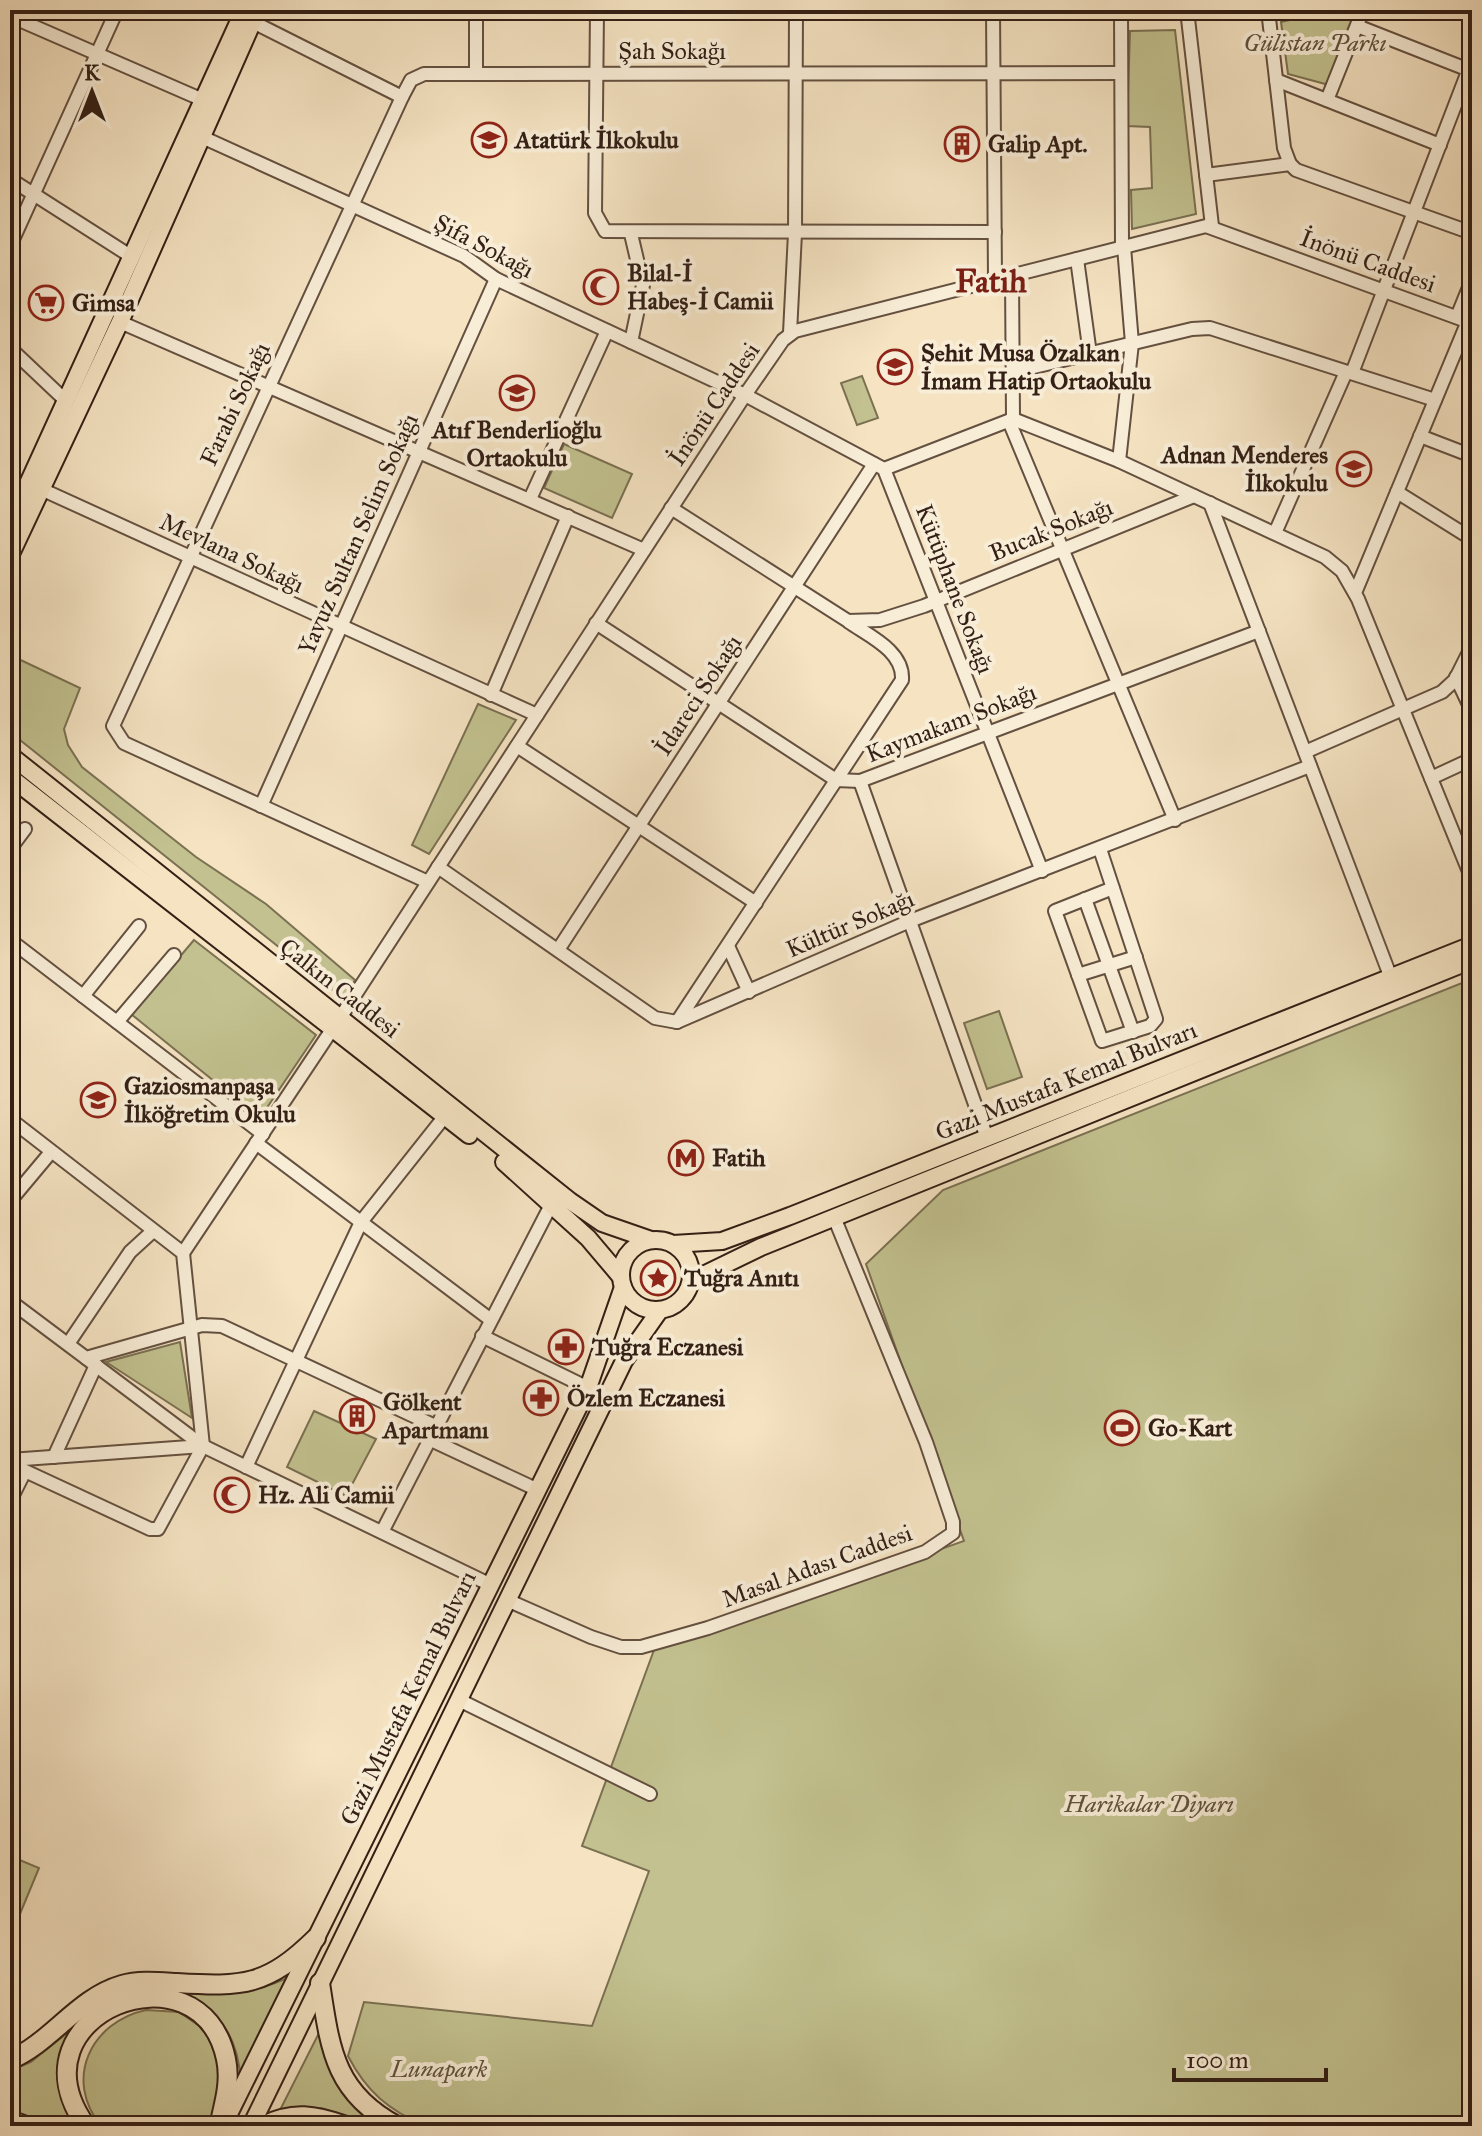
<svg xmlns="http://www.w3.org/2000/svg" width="1482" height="2136" font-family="'IM FELL Great Primer',serif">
<rect width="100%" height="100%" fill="#f5e3c2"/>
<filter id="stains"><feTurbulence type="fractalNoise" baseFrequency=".0025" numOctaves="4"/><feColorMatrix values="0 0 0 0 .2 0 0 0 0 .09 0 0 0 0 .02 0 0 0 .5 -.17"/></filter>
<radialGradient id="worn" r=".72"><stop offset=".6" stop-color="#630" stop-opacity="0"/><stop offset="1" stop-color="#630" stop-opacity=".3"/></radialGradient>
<g fill="#c2c18f" stroke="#7a7052" stroke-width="2">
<path d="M1332 10H1357L1329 85 1288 74 1281 22Z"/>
<path d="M1175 30 1196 214 1132 229 1131 190 1152 188 1150 127 1127 126 1130 31Z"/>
<path d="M862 376 878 418 857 425 841 383Z"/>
<path d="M564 444 632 474 612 518 544 488Z"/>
<path d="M10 655 80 688 64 729 68 745 82 767 196 857 266 904 355 980 345 1000 10 732Z"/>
<path d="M478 704 516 720 429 854 412 845Z"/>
<path d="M194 940 316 1035 262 1115H256L131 1014Z"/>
<path d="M1472 979V2126H426C389 2111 366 2091 348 2056L364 2002 592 2026 649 1871 582 1846 654 1650 964 1541 866 1264 943 1190Z"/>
<path d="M999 1011 1022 1077 987 1089 964 1023Z"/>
<path d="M180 1342 192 1418 106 1362Z"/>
<path d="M314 1411 376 1439 346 1496 287 1467Z"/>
<path d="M10 1856 39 1868 10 1938Z"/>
<path d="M293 1975 241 2081C236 2021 211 2003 154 1992 202 1993 250 1999 293 1975Z"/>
<path d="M102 2005 72 2047 80 2126H50L10 2111V2071L31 2062Z"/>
<path d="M146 2010 179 2012 205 2030 216 2044 223 2087 212 2126H101C63 2079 91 2022 146 2010Z"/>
<path d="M323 2025 382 2126 321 2108 279 2112Z"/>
</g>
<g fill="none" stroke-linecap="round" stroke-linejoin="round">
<g stroke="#645040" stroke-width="16">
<g id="minor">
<path d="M597 10 595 213 605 231 995 232"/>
<path d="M993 10 995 279"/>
<path d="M1121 10 1122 247"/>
<path d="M1187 10 1212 226"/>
<path d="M1268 10 1284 148 1290 164"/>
<path d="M1269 14 1293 10"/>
<path d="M10 16 203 100"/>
<path d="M253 22 402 97 411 80 424 74 1121 73"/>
<path d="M1357 26 1469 70"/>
<path d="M476 74V10"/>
<path d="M1276 80 1440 145"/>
<path d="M402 97 113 726 124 743 428 882"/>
<path d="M1327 100 1363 10"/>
<path d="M202 137 464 256 496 279 745 395 884 469 1042 871"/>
<path d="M1206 175 1290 164 1296 170 1472 233"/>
<path d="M10 179 132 257"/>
<path d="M631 234 643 285 631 342"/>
<path d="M10 246 117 10"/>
<path d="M1077 259 1090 354"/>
<path d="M1012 275 1013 419 1119 461 1325 557 1342 571 1358 599 1472 879"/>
<path d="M1457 317 1472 280"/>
<path d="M120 322 644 550"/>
<path d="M790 333 795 233 796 10"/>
<path d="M10 348 66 401"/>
<path d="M1013 372 1192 329 1210 328 1435 400"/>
<path d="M1352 373 1472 61"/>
<path d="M1009 421 1175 820"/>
<path d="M1420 436 1472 456"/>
<path d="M1119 461 1132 343 1124 247"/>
<path d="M884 469 1013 419"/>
<path d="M41 489 537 715"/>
<path d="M1397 492 1472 539"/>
<path d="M530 499 607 331"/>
<path d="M1210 503 1391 978"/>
<path d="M671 508 848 621 880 620 924 606 1194 496"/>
<path d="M1275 533 1346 372"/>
<path d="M1355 593 1468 321"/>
<path d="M596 623 836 780 860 781 1259 631"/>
<path d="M1456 677 1472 711"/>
<path d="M491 695 568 516"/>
<path d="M517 746 756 903"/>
<path d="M1305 752 1442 692 1455 680 1472 646"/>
<path d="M1431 778 1472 759"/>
<path d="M860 781 987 1138"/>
<path d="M261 806 496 279"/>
<path d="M10 849 25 829"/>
<path d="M1100 849 1156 1019 1150 1026 1102 1041 1055 911 1113 888"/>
<path d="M438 867 655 1018 677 1022 910 921 1310 766"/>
<path d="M1085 899 1133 1032"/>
<path d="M10 940 263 1134"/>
<path d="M728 946 749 992"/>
<path d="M558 950 874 464"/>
<path d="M1078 975 1136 957"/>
<path d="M83 996 139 926"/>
<path d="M340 1018 745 395 783 340 795 331 1206 226 1472 323"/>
<path d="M117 1022 174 955"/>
<path d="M677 1022 902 680C904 651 869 636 849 622"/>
<path d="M10 1119 183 1253 203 1446"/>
<path d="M256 1143 491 1320"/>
<path d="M10 1201 51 1152"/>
<path d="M183 1253 333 1028"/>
<path d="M10 1301 86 1358 202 1325 222 1326 435 1426"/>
<path d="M482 1336 588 1388"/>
<path d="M68 1344 130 1252 153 1231"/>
<path d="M86 1358 203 1446 491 1585"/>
<path d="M429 1439 538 1490"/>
<path d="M54 1457 96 1365"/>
<path d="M10 1460 203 1446"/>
<path d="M10 1464 150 1529H158L203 1446"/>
<path d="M246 1467 361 1222 445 1116"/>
<path d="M10 1501 25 1471"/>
<path d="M382 1532 552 1203"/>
<path d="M507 1600 591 1637 621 1647H641L708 1628 925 1552 953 1533V1522L926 1442 834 1217"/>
<path d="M459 1700 650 1794"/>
</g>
</g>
<g stroke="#331f15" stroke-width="20">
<g id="major">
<path d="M10 523 244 10"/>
<path d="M10 556 120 322 258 10"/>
<path d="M10 755 570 1201 602 1223 651 1240"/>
<path d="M10 777 469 1135"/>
<path d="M504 1162 588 1238 621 1277"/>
<circle cx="656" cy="1275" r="35"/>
<path d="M673 1244 722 1241 790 1216 1472 945"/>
<path d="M691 1281 761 1247 1472 960"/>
<path d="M223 2126 588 1388 623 1287"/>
<path d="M251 2126 624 1361 660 1310"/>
</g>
</g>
<g stroke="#331f15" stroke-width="22">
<g id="highway">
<path d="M320 1983C330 2048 334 2093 397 2126"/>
<path d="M10 2060C52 2042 77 1998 122 1985 139 1980 159 1982 177 1983 244 1987 267 1986 316 1938"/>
<path d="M10 2120 26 2126"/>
<path d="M86 2126C6 2013 201 1939 226 2059 231 2082 224 2104 219 2126"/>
<path d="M263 2126C293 2111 315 2115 346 2126"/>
</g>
</g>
<use href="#minor" stroke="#f8edd7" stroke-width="12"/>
<use href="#major" stroke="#f5e3c2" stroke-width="16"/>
<use href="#highway" stroke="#f5e3c2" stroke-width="18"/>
</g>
<defs>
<g id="school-ring" transform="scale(1.8)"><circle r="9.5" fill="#f8edd7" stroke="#8f2418" stroke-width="1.5"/><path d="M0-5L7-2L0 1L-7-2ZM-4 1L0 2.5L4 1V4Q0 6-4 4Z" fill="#8f2418"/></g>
<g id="building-ring" transform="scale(1.8)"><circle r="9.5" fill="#f8edd7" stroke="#8f2418" stroke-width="1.5"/><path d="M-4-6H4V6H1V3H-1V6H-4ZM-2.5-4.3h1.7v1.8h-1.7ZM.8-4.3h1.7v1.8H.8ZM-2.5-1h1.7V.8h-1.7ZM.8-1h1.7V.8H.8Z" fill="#8f2418"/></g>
<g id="mosque-ring" transform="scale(1.8)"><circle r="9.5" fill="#f8edd7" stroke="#8f2418" stroke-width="1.5"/><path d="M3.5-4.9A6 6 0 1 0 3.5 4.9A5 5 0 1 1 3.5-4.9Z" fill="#8f2418"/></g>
<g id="supermarket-ring" transform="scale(1.8)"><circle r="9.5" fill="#f8edd7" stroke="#8f2418" stroke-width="1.5"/><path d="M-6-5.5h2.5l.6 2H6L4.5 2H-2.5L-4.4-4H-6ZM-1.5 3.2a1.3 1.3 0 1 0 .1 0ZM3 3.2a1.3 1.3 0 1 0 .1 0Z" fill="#8f2418"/></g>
<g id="metro-ring" transform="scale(1.8)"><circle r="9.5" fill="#f8edd7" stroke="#8f2418" stroke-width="1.5"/><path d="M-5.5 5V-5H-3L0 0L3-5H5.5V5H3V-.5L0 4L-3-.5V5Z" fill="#8f2418"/></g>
<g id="sight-ring" transform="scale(1.8)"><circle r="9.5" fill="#f8edd7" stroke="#8f2418" stroke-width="1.5"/><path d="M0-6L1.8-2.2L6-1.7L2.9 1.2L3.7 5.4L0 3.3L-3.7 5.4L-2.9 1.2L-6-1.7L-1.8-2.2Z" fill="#8f2418"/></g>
<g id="pharmacy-ring" transform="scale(1.8)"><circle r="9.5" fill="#f8edd7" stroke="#8f2418" stroke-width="1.5"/><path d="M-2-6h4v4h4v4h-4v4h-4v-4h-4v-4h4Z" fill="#8f2418"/></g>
<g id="stadium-ring" transform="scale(1.8)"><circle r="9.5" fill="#f8edd7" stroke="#8f2418" stroke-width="1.5"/><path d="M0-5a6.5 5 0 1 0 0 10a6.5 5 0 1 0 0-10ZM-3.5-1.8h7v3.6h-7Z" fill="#8f2418"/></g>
</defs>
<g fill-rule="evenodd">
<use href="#school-ring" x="489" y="140"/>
<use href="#building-ring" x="962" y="144"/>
<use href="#mosque-ring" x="601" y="287"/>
<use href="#supermarket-ring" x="46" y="303"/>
<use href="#school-ring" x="895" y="367"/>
<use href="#school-ring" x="517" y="393"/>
<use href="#school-ring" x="1354" y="469"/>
<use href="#school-ring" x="98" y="1100"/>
<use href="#metro-ring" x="686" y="1158"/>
<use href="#sight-ring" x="658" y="1278"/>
<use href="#pharmacy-ring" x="566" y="1347"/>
<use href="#pharmacy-ring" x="541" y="1398"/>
<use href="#building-ring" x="357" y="1416"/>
<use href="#stadium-ring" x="1122" y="1428"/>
<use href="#mosque-ring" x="232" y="1495"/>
</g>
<g text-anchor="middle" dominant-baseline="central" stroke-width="8" stroke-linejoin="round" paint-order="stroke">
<g font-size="24" font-style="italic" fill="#5e503a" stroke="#f8edd7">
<text x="1315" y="43">Gülistan Parkı</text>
<text x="1149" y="1804">Harikalar Diyarı</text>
<text x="439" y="2069">Lunapark</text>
</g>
<g font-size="24" fill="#331f15" stroke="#f8edd7">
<text x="672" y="51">Şah Sokağı</text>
<text transform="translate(484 246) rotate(28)">Şifa Sokağı</text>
<text transform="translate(1368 261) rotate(20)">İnönü Caddesi</text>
<text transform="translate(235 404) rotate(-65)">Farabi Sokağı</text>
<text transform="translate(714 404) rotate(-56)">İnönü Caddesi</text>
<text transform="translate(1051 530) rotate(-22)">Bucak Sokağı</text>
<text transform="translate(358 534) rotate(-66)">Yavuz Sultan Selim Sokağı</text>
<text transform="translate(232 553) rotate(25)">Mevlana Sokağı</text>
<text transform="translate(955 589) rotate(69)">Kütüphane Sokağı</text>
<text transform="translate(698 695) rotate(-57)">İdareci Sokağı</text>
<text transform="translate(951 723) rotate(-21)">Kaymakam Sokağı</text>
<text transform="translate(850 924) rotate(-23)">Kültür Sokağı</text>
<text transform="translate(340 988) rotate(38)">Çalkın Caddesi</text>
<text transform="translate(1066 1081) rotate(-22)">Gazi Mustafa Kemal Bulvarı</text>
<text transform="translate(817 1566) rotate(-20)">Masal Adası Caddesi</text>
<text transform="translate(408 1698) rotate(-64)">Gazi Mustafa Kemal Bulvarı</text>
</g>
<g font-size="24" font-weight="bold" fill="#331f15" stroke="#f8edd7" text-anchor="start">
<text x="515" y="140">Atatürk İlkokulu</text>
<text x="988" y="144">Galip Apt.</text>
<text x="627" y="273">Bilal-İ<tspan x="627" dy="28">Habeş-İ Camii</tspan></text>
<text x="72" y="303">Gimsa</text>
<text x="921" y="353">Şehit Musa Özalkan<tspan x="921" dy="28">İmam Hatip Ortaokulu</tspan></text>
<text x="517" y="430" text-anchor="middle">Atıf Benderlioğlu<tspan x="517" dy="28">Ortaokulu</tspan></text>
<text x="1328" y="455" text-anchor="end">Adnan Menderes<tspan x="1328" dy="28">İlkokulu</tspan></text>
<text x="124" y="1086">Gaziosmanpaşa<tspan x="124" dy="28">İlköğretim Okulu</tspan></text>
<text x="712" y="1158">Fatih</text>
<text x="684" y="1278">Tuğra Anıtı</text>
<text x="592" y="1347">Tuğra Eczanesi</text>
<text x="567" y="1398">Özlem Eczanesi</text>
<text x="383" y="1402">Gölkent<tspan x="383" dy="28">Apartmanı</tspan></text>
<text x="1148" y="1428">Go-Kart</text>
<text x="258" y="1495">Hz. Ali Camii</text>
</g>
<g font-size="32" font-weight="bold" fill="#7a1f14" stroke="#f8edd7">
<text x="991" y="281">Fatih</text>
</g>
</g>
<rect width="1482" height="2136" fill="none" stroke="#f5e3c2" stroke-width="40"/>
<rect x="12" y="12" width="1458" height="2112" fill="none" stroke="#331f15" stroke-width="4"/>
<rect x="20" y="20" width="1442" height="2096" fill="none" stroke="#331f15" stroke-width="2"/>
<g transform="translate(92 92)" stroke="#f8edd7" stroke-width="6" paint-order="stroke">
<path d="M0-6L14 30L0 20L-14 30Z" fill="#331f15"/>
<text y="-12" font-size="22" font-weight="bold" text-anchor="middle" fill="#331f15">K</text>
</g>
<path d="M1174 2068v12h152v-12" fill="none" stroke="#331f15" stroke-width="4"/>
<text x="1186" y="2068" font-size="24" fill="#331f15" stroke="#f8edd7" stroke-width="6" paint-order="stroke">100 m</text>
<rect width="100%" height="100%" filter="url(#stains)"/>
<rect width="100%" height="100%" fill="url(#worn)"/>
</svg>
